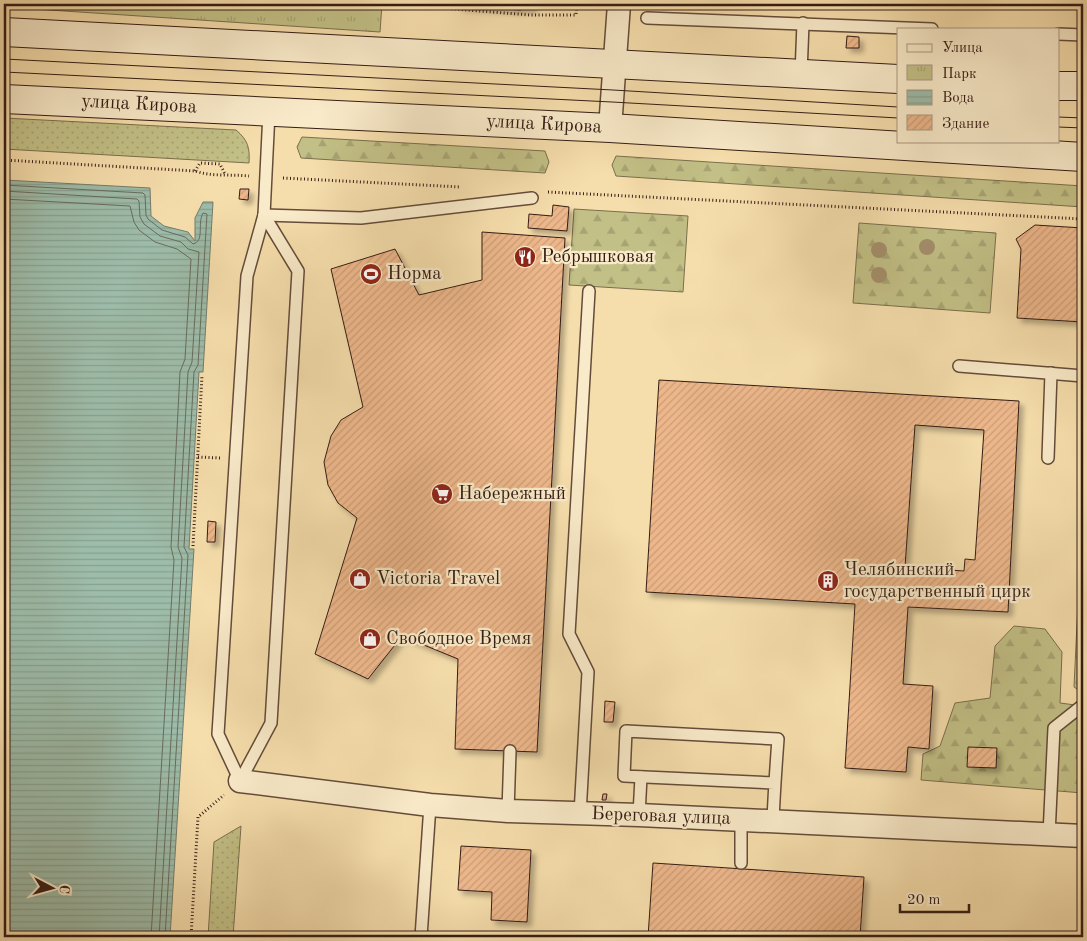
<svg xmlns="http://www.w3.org/2000/svg" width="1087" height="941" font-family="'Old Standard TT',serif">
<defs>
<pattern id="grass-dots" width="8" height="8" patternUnits="userSpaceOnUse" patternTransform="scale(1.25)"><rect width="8" height="8" fill="#c2c086"/><path d="M2 2h.1M6 6h.1" fill="none" stroke="#a7a473" stroke-width="1.8" stroke-linecap="round"/></pattern>
<pattern id="forest-firs" width="22" height="20" patternUnits="userSpaceOnUse" patternTransform="scale(1.25)"><rect width="22" height="20" fill="#c2c086"/><path d="M5 1l3.5 6h-7zM16 11l3.5 6h-7z" fill="#a7a473"/></pattern>
<pattern id="park-tufts" width="24" height="20" patternUnits="userSpaceOnUse" patternTransform="scale(1.25)"><rect width="24" height="20" fill="#c2c086"/><path d="M3 7l-1-3M5 7V3M7 7l1-3M15 17l-1-3M17 17v-4M19 17l1-3" fill="none" stroke="#a7a473"/></pattern>
<pattern id="water-rules" width="6" height="5" patternUnits="userSpaceOnUse" patternTransform="scale(1.25)"><rect width="6" height="5" fill="#9dbca9"/><path d="M0 2.5h6" fill="none" stroke="#88a191"/></pattern>
<pattern id="building-hatch" width="6" height="6" patternUnits="userSpaceOnUse" patternTransform="scale(1.25)"><rect width="6" height="6" fill="#edb78b"/><path d="M-1 1l2-2M0 6l6-6M5 7l2-2" fill="none" stroke="#cc9d77"/></pattern>
<filter id="shadow"><feDropShadow dx="4.5" dy="4.5" stdDeviation="2.5" flood-color="#0004"/></filter>
</defs>
<rect width="100%" height="100%" fill="#f6deac"/>
<filter id="stains"><feTurbulence type="fractalNoise" baseFrequency=".004" numOctaves="4"/><feColorMatrix values="0 0 0 0 .2 0 0 0 0 .09 0 0 0 0 .02 0 0 0 .5 -.17"/></filter>
<radialGradient id="worn" r=".72"><stop offset=".6" stop-color="#630" stop-opacity="0"/><stop offset="1" stop-color="#630" stop-opacity=".3"/></radialGradient>
<g fill="url(#grass-dots)" stroke="#7b6e4d">
<path d="M4 118 236 130C248 140 250 148 249 163L4 149Z"/>
<path d="M241 826 233 937H208L214 842Z"/>
</g>
<g fill="url(#forest-firs)" stroke="#7b6e4d">
<path d="M302 137 545 151 549 162 545 173 301 158 297 147Z"/>
<path d="M616 156 1083 186V207L616 176 612 165Z"/>
<path d="M574 209 688 216 683 292 569 285Z"/>
<path d="M859 223 996 233 990 313 853 303Z"/>
<path d="M1083 497V693L1074 687Z"/>
<path d="M1014 626 1045 629 1062 652 1060 703 1083 706V793L921 780 923 754 940 746 955 703 990 698 995 646Z"/>
</g>
<path fill="url(#park-tufts)" stroke="#7b6e4d" d="M4 4H382L380 32 4 7Z"/>
<path fill="url(#water-rules)" stroke="#737c6d" d="M4 180 150 188 151 216 164 226 188 232 195 241V218L203 202H213L203 372H199L189 549H194L170 937H4Z"/>
<g fill="none" stroke-linecap="round" stroke-linejoin="round">
<g stroke="#686c5e" stroke-width="1">
<path d="M4 185 143 193 145 195 146 215 148 219 162 230 185 237 193 244C205 241 197 224 203 213L207 214 198 365 194 372 184 547 188 555 165 937"/>
<path d="M4 191 137 199 139 201 140 217 144 224 160 236 181 242 188 249 199 252 192 362 188 372 178 547 182 558 159 937"/>
<path d="M4 199 130 206 134 222 139 230 155 242 177 249 191 259 185 359 180 372 171 547 174 560 151 937"/>
</g>
</g>
<g fill="url(#building-hatch)" stroke="#341c14" fill-rule="evenodd" filter="url(#shadow)">
<path d="M456 4H533L532 9 521 8V10L459 6V4Z"/>
<path d="M847 36 859 37V48H846Z"/>
<path d="M240 189H249L248 200 239 199Z"/>
<path d="M553 205 569 207 567 231 528 228 529 214 552 216Z"/>
<path d="M1035 225 1083 228V322L1017 318 1021 249 1016 239Z"/>
<path d="M482 232 565 238 537 752 455 749 458 659 402 636 368 679 315 654 357 518 338 503 328 485 324 462 331 436 341 420 363 407 331 269 395 249 419 295 482 280Z"/>
<path d="M659 380 1019 401 1008 612 908 607 903 684 933 686 929 749 908 747 906 772 845 768 855 604 646 592ZM915 425 984 430 975 560 965 559 964 571 905 567Z"/>
<path d="M208 521 216 522 215 542H207Z"/>
<path d="M605 701 615 702 613 722H604Z"/>
<path d="M968 747 997 748 996 768 967 767Z"/>
<path d="M603 794H607L606 800H602Z"/>
<path d="M461 846 531 850 527 922 491 920 492 892 458 890Z"/>
<path d="M653 863 864 877 860 937H648Z"/>
</g>
<g fill="none" stroke-linecap="round" stroke-linejoin="round">
<g stroke="#644c3a" stroke-width="14">
<g id="service">
<path d="M647 18 932 29"/>
<path d="M1058 34 1083 35"/>
<path d="M801 74 803 23"/>
<path d="M264 215 361 218 532 198"/>
<path d="M959 366 1083 376"/>
<path d="M1048 458 1051 373"/>
<path d="M240 781 218 734 247 276 264 215 269 112"/>
<path d="M240 781 271 723 298 271 264 215"/>
<path d="M508 811 510 751"/>
<path d="M580 814 588 672 569 634 589 291"/>
<path d="M639 815 641 777"/>
<path d="M773 821C774 794 776 766 778 739L626 731 624 776 775 783"/>
<path d="M1049 835 1054 728 1083 705"/>
<path d="M741 863V820"/>
<path d="M421 937 430 805"/>
</g>
</g>
<g stroke="#644c3a" stroke-width="25">
<g id="minor">
<path d="M610 128 619 4"/>
<path d="M240 781 430 805 508 811 639 815 1083 836"/>
</g>
</g>
<g stroke="#341c14" stroke-width="30">
<g id="secondary">
<path d="M4 32 898 79"/>
<path d="M1058 86H1083"/>
<path d="M4 99 610 128 1083 157"/>
</g>
</g>
<g stroke="#341c14" stroke-width="3" stroke-dasharray="1 2.5" stroke-linecap="butt">
<path d="M392 4 530 15H576L577 4"/>
<path d="M4 160 195 171C212 177 230 174 249 176"/>
<path d="M195 171 200 163 220 164 225 174"/>
<path d="M283 178 461 187"/>
<path d="M548 192 1083 219"/>
<path d="M198 457 220 458"/>
<path d="M193 546 202 375"/>
<path d="M191 937 198 817 224 795"/>
</g>
<use href="#service" stroke="#f9eac9" stroke-width="11"/>
<use href="#minor" stroke="#f9eac9" stroke-width="22"/>
<use href="#secondary" stroke="#f9eac9" stroke-width="28"/>
<g stroke="#341c14" stroke-width="1">
<path d="M4 59 613 90 898 107"/>
<path d="M4 72 612 102 898 118"/>
<path d="M1058 117 1083 118"/>
<path d="M1058 127 1083 128"/>
</g>
</g>
<g fill="#a38e6b">
<circle cx="927" cy="247" r="8"/>
<circle cx="879" cy="250" r="8"/>
<circle cx="879" cy="275" r="8"/>
</g>
<defs>
<g id="restaurant-disc" transform="scale(1.125)"><circle r="9.5" fill="#8f2418" stroke="#f9eac9"/><path d="M-5-6h1v4h1v-4h1v4h1v-4h1v5L-1.5 .5V6h-2V.5L-5-1ZM5-6V6H3V1.5H1.5Q1.5-4 5-6Z" fill="#fff"/></g>
<g id="stadium-disc" transform="scale(1.125)"><circle r="9.5" fill="#8f2418" stroke="#f9eac9"/><path d="M0-5a6.5 5 0 1 0 0 10a6.5 5 0 1 0 0-10ZM-3.5-1.8h7v3.6h-7Z" fill="#fff"/></g>
<g id="supermarket-disc" transform="scale(1.125)"><circle r="9.5" fill="#8f2418" stroke="#f9eac9"/><path d="M-6-5.5h2.5l.6 2H6L4.5 2H-2.5L-4.4-4H-6ZM-1.5 3.2a1.3 1.3 0 1 0 .1 0ZM3 3.2a1.3 1.3 0 1 0 .1 0Z" fill="#fff"/></g>
<g id="shop-disc" transform="scale(1.125)"><circle r="9.5" fill="#8f2418" stroke="#f9eac9"/><path d="M-5-2.5h2.3a2.7 3.5 0 0 1 5.4 0H5L5.5 6h-11ZM-1.5-2.5h3a1.5 2.3 0 0 0-3 0Z" fill="#fff"/></g>
<g id="building-disc" transform="scale(1.125)"><circle r="9.5" fill="#8f2418" stroke="#f9eac9"/><path d="M-4-6H4V6H1V3H-1V6H-4ZM-2.5-4.3h1.7v1.8h-1.7ZM.8-4.3h1.7v1.8H.8ZM-2.5-1h1.7V.8h-1.7ZM.8-1h1.7V.8H.8Z" fill="#fff"/></g>
</defs>
<g fill-rule="evenodd">
<use href="#restaurant-disc" x="525" y="257"/>
<use href="#stadium-disc" x="371" y="274"/>
<use href="#supermarket-disc" x="442" y="494"/>
<use href="#shop-disc" x="360" y="579"/>
<use href="#building-disc" x="828" y="581"/>
<use href="#shop-disc" x="370" y="639"/>
</g>
<g text-anchor="middle" dominant-baseline="central" stroke-width="4.5" stroke-linejoin="round" paint-order="stroke">
<g font-size="19" fill="#341c14" stroke="#f9eac9">
<text transform="translate(139 105) rotate(3)">улица Кирова</text>
<text transform="translate(544 125) rotate(3)">улица Кирова</text>
<text transform="translate(661 817) rotate(2)">Береговая улица</text>
</g>
<g font-size="19" fill="#341c14" stroke="#f9eac9" text-anchor="start">
<text x="541" y="257">Ребрышковая</text>
<text x="387" y="274">Норма</text>
<text x="458" y="494">Набережный</text>
<text x="844" y="570">Челябинский<tspan x="844" dy="22">государственный цирк</tspan></text>
<text x="376" y="579">Victoria Travel</text>
<text x="386" y="639">Свободное Время</text>
</g>
</g>
<rect width="1087" height="941" fill="none" stroke="#f6deac" stroke-width="20"/>
<rect x="5" y="5" width="1077" height="931" fill="none" stroke="#341c14" stroke-width="2.5"/>
<rect x="10" y="10" width="1067" height="921" fill="none" stroke="#341c14"/>
<rect x="897" y="28" width="162" height="115" fill="#f9eac9" stroke="#aa9881"/>
<rect x="907" y="44" width="25" height="8" fill="#f9eac9" stroke="#aa9881"/>
<text x="942" y="52" font-size="15" fill="#341c14">Улица</text>
<rect x="907" y="65" width="25" height="15" fill="url(#park-tufts)" stroke="#aa9881"/>
<text x="942" y="78" font-size="15" fill="#341c14">Парк</text>
<rect x="907" y="90" width="25" height="15" fill="url(#water-rules)" stroke="#aa9881"/>
<text x="942" y="102" font-size="15" fill="#341c14">Вода</text>
<rect x="907" y="115" width="25" height="15" fill="url(#building-hatch)" stroke="#aa9881"/>
<text x="942" y="128" font-size="15" fill="#341c14">Здание</text>
<g transform="translate(52 888) rotate(96)" stroke="#f9eac9" stroke-width="4" paint-order="stroke">
<path d="M0-4L9 19L0 12L-9 19Z" fill="#341c14"/>
<text y="-8" font-size="14" font-weight="bold" text-anchor="middle" fill="#341c14">С</text>
</g>
<path d="M900 904v8h69v-8" fill="none" stroke="#341c14" stroke-width="2.5"/>
<text x="907" y="904" font-size="15" fill="#341c14" stroke="#f9eac9" stroke-width="4" paint-order="stroke">20 m</text>
<rect width="100%" height="100%" filter="url(#stains)"/>
<rect width="100%" height="100%" fill="url(#worn)"/>
</svg>
